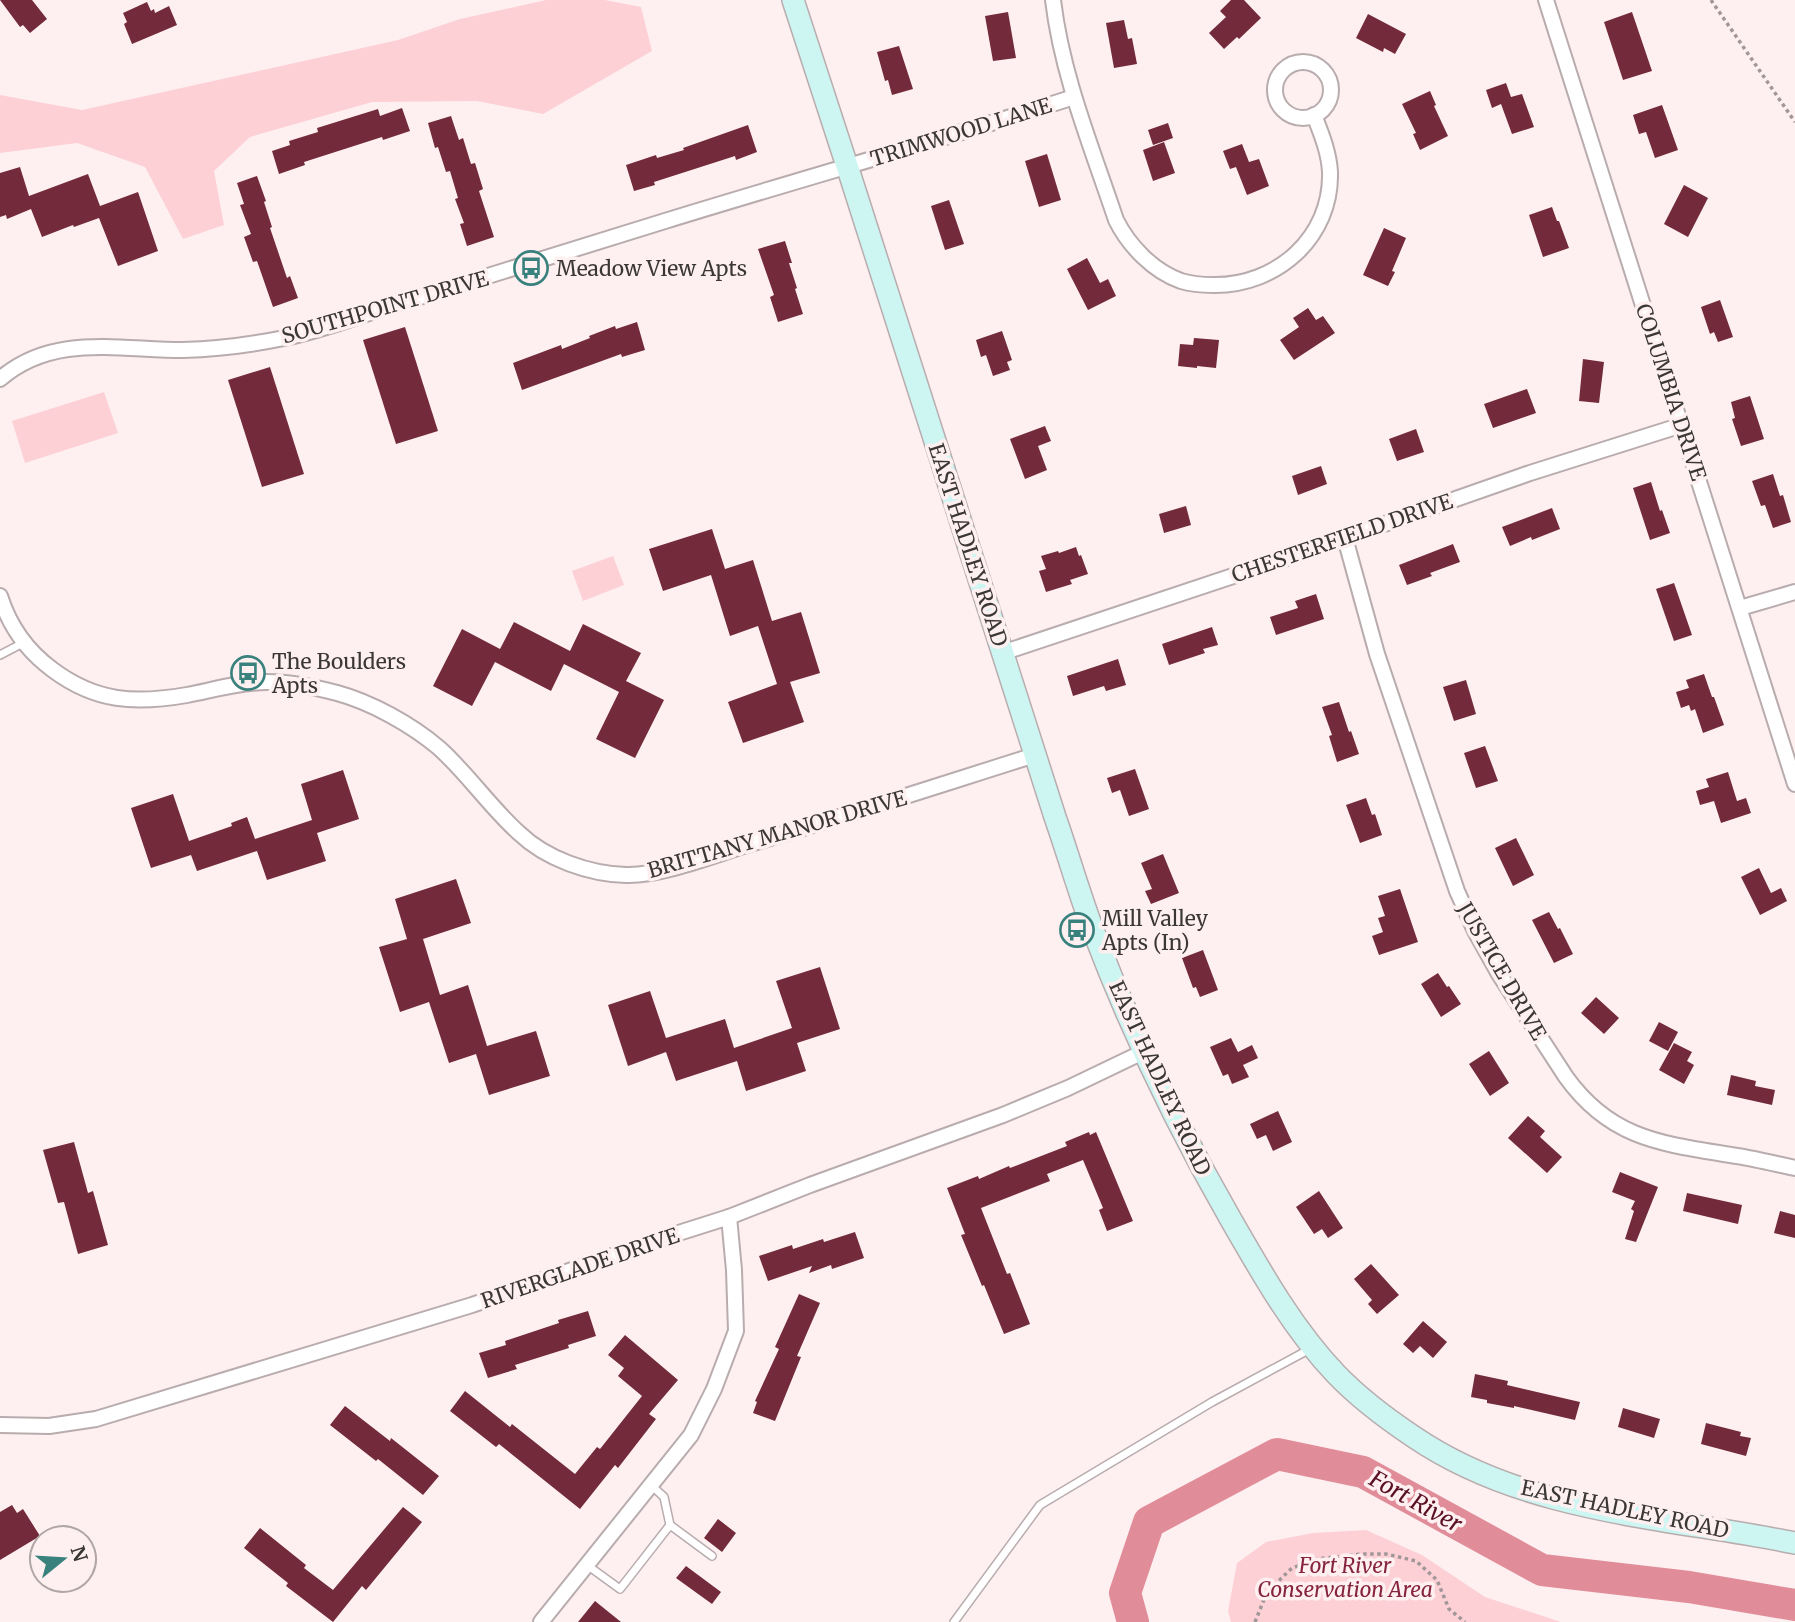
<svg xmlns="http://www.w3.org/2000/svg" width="1795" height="1622" font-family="Merriweather,serif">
<rect width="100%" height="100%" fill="#fef0f1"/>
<g fill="#fdd0d6">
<path d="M546 0H605L641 7 652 51 543 114 477 101 372 102 250 137 214 171 224 225 183 239 145 167 77 143 0 153V95L82 110 398 40 460 19Z"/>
<path d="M104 392 118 433 25 463 12 421Z"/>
<path d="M613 556 624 585 583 601 572 571Z"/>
<path d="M1366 1530 1422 1555 1485 1597 1561 1622H1231L1228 1611 1237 1563 1266 1542 1313 1533Z"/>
</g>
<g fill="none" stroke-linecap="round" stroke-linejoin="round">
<path stroke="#e18d99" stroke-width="32" d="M1133 1622 1125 1593 1149 1522 1277 1454 1363 1472 1542 1570 1689 1587 1795 1605"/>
</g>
<g fill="#732a3a">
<path d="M0 0H32L47 19 30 33 23 25 20 27Z"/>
<path d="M1231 0H1244L1261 18 1239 39 1237 37 1224 49 1209 33 1226 17 1220 11Z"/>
<path d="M147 2 151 11 154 9 155 13 169 6 177 25 132 44 124 24 127 22 123 13Z"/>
<path d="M1008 12 1016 58 993 61 985 16Z"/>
<path d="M1632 12 1652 71 1623 80 1604 22Z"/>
<path d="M1368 14 1406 34 1395 54 1384 48 1383 52 1356 38Z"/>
<path d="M1124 20 1128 39 1132 38 1137 64 1114 68 1106 23Z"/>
<path d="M899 46 913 89 892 95 888 80 885 81 877 52Z"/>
<path d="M1506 83 1511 97 1522 94 1534 127 1512 134 1501 104 1492 108 1486 90Z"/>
<path d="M1430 91 1436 105 1434 106 1448 136 1420 150 1413 134 1416 133 1402 104Z"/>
<path d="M1662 105 1678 150 1655 158 1646 132 1639 134 1633 115Z"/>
<path d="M402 108 410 131 383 140 382 137 304 162 305 165 279 174 272 151 290 145 289 141 318 132 317 128 378 109 380 116Z"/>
<path d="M451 116 459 140 463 138 471 164 475 163 483 189 479 191 494 237 467 246 460 224 464 223 455 199 458 198 450 171 446 172 438 147 435 148 428 123Z"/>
<path d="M1168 123 1173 138 1153 145 1148 130Z"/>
<path d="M748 125 757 152 736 160 735 156 654 182 655 185 634 191 626 165 656 155 657 158 684 150 683 148Z"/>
<path d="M1164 142 1175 173 1153 181 1143 150Z"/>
<path d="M1242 144 1249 162 1259 159 1269 186 1247 195 1236 167 1230 169 1223 151Z"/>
<path d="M1047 154 1061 200 1039 207 1025 161Z"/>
<path d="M20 167 29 196 88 174 100 206 138 192 158 251 118 266 99 218 74 227 73 225 42 237 31 209 7 219 6 215 0 217V173Z"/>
<path d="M257 176 266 201 264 202 272 227 270 228 287 278 290 276 298 298 273 307 257 261 253 262 244 237 251 234 240 205 244 204 237 183Z"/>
<path d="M1684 185 1708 198 1688 237 1664 224Z"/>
<path d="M949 200 964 244 945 250 931 206Z"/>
<path d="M1552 207 1557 221H1559L1569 248 1543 257 1529 215Z"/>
<path d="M1384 228 1406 238 1392 271 1395 272 1388 286 1363 275Z"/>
<path d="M785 241 792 263H789L797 288 795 289 803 314 778 322 770 297 774 295 758 249Z"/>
<path d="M1087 258 1100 283 1108 279 1116 296 1088 310 1067 269Z"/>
<path d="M1720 300 1733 337 1718 342 1714 332 1710 334 1701 307Z"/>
<path d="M1308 308 1316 320 1323 316 1335 333 1294 360 1280 340 1299 327 1293 318Z"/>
<path d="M637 322 645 350 622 357 621 354 522 390 513 363 561 345 562 349 590 338 589 336 615 326 616 329Z"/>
<path d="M405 327 438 431 396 444 363 340Z"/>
<path d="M1002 331 1012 360 1007 362 1010 370 993 376 986 355 981 357 976 340Z"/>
<path d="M1194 338 1219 340 1216 368 1197 366V368L1178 366 1180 344 1193 345Z"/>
<path d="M1583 359 1604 362 1599 403 1579 401Z"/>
<path d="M270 367 304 474 262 487 228 380Z"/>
<path d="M1527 389 1536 413 1493 428 1484 404Z"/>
<path d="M1750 396 1764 439 1741 446 1732 419 1735 418 1731 402Z"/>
<path d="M1045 426 1051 441 1038 446 1047 470 1025 479 1010 439Z"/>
<path d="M1416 429 1424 452 1397 461 1389 439Z"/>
<path d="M1321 466 1327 484 1298 495 1292 476Z"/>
<path d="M1773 474 1780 496 1783 495 1791 522 1773 528 1765 505 1761 506 1752 481Z"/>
<path d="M1651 482 1660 511 1662 510 1670 533 1650 540 1633 488Z"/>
<path d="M1186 506 1191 525 1164 533 1159 514Z"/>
<path d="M1552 508 1560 529 1532 540 1531 537 1510 546 1502 527Z"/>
<path d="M712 529 725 569 753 560 772 621 801 612 820 673 790 682 804 722 743 743 728 702 777 684 758 626 730 636 711 575 663 591 649 549Z"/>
<path d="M1453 544 1460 562 1430 573 1432 576 1407 585 1399 565Z"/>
<path d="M1076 547 1079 556 1081 555 1088 574 1070 580 1072 584 1046 592 1039 571 1046 569 1041 556 1058 551 1059 553Z"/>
<path d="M1674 583 1692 635 1674 641 1656 589Z"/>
<path d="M1316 594 1324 619 1276 635 1270 617 1298 608 1295 601Z"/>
<path d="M514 622 570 651 583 624 641 653 626 681 664 700 635 758 596 739 619 692 564 664 551 691 495 662 472 706 433 686 462 629 500 649Z"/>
<path d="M1212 627 1218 645 1203 649 1205 653 1169 665 1162 644Z"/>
<path d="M1118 659 1126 685 1106 691 1104 686 1073 696 1067 676Z"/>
<path d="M1704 674 1712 697H1714L1724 725 1703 733 1695 709 1691 711 1689 705 1681 708 1676 692 1689 688 1686 680Z"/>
<path d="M1466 680 1476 714 1454 721 1443 687Z"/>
<path d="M1339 702 1349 732 1351 731 1359 754 1337 762 1329 736 1332 735 1322 707Z"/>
<path d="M1485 746 1498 781 1476 788 1464 753Z"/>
<path d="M1135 769 1149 809 1129 816 1120 790 1112 793 1107 778Z"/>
<path d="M343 770 359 819 317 833 326 861 267 880 257 851 197 871 191 855 151 868 131 808 173 794 189 841 232 826 231 823 247 817 255 839 312 820 301 784Z"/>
<path d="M1728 772 1737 801 1746 798 1751 813 1721 823 1714 801 1700 805 1696 791 1709 787 1706 779Z"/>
<path d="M1366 798 1372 815 1375 814 1382 835 1360 843 1346 805Z"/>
<path d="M1516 838 1534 875 1513 886 1495 848Z"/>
<path d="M1163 854 1179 893 1151 904 1145 891 1152 889 1141 863Z"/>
<path d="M1759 868 1771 893 1781 888 1787 901 1760 915 1741 877Z"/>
<path d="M456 879 471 923 423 939 440 995 468 985 487 1046 536 1031 550 1076 489 1095 476 1054 449 1063 429 1002 400 1012 379 947 407 939 395 899Z"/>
<path d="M1400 889 1418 942 1379 955 1372 936 1383 932 1378 918 1385 916 1378 896Z"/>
<path d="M1549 912 1558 929 1560 928 1573 954 1554 963 1532 920Z"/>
<path d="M1203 950 1218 990 1200 997 1196 987 1193 988 1182 958Z"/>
<path d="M820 967 840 1029 797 1043 806 1071 746 1091 737 1061 676 1081 666 1052 628 1066 608 1005 650 991 666 1038 725 1019 734 1048 792 1028 776 981Z"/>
<path d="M1438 973 1447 987 1449 986 1461 1004 1441 1017 1421 984Z"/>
<path d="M1596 997 1619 1018 1604 1034 1581 1013Z"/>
<path d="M1659 1022 1678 1032 1668 1051 1649 1041Z"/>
<path d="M1231 1038 1238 1052 1252 1045 1258 1058 1243 1065 1249 1077 1232 1084 1228 1074 1223 1076 1210 1047Z"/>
<path d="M1674 1043 1692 1052 1687 1061 1694 1065 1684 1084 1659 1070Z"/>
<path d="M1489 1051 1509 1083 1490 1096 1469 1064Z"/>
<path d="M1731 1075 1756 1081 1755 1086 1775 1090 1772 1105 1727 1095Z"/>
<path d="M1278 1111 1292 1142 1273 1151 1266 1135 1257 1139 1250 1124Z"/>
<path d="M1528 1116 1545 1131 1540 1137 1562 1157 1547 1173 1508 1138Z"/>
<path d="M1089 1132 1090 1135 1096 1132 1133 1221 1107 1231 1099 1210 1103 1208 1083 1160 1047 1174 1050 1181 981 1208 1007 1274 1010 1273 1030 1324 1004 1334 984 1285 982 1286 961 1235 965 1234 947 1188 978 1176 979 1179 1009 1166 1010 1168 1067 1146 1065 1142Z"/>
<path d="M74 1142 88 1193 93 1191 108 1245 78 1254 64 1202 58 1203 43 1150Z"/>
<path d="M1620 1172 1658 1187 1636 1242 1625 1239 1634 1211 1631 1209 1635 1201 1612 1192Z"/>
<path d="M1319 1191 1343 1228 1328 1238 1322 1229 1314 1234 1296 1207Z"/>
<path d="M1687 1193 1742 1205 1738 1224 1683 1211Z"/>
<path d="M1780 1211 1795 1215V1238L1774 1233Z"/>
<path d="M855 1232 864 1258 832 1269 831 1265 809 1273 812 1266 768 1281 759 1256 792 1245 793 1249 823 1239 824 1242Z"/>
<path d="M1371 1264 1399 1295 1377 1314 1368 1304 1372 1300 1354 1279Z"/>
<path d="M799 1294 820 1303 797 1356 801 1357 775 1421 753 1413 757 1402 755 1401 779 1349 775 1347Z"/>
<path d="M588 1311 596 1336 568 1345 569 1348 515 1365 517 1369 488 1378 479 1353 506 1345 505 1341 559 1323 558 1320Z"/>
<path d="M1423 1321 1447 1342 1433 1358 1420 1346 1413 1353 1403 1344Z"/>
<path d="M625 1335 678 1380 649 1414 656 1419 618 1468 615 1465 580 1509 499 1444 496 1447 450 1411 465 1391 510 1427 512 1424 575 1474 597 1447 600 1449 642 1396 618 1376 624 1368 608 1355Z"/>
<path d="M1475 1374 1508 1381 1507 1385 1580 1402 1575 1420 1514 1406V1408L1487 1403V1400L1471 1397Z"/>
<path d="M345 1406 390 1441 391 1438 439 1476 423 1495 378 1459 376 1461 330 1425Z"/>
<path d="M1623 1408 1660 1419 1654 1438 1618 1427Z"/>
<path d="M1706 1423 1741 1432 1740 1436 1751 1438 1746 1456 1701 1444Z"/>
<path d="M12 1505 17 1513 23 1509 40 1536 0 1560V1512Z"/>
<path d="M403 1507 422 1522 366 1590 362 1586 333 1622 286 1586 288 1583 244 1548 260 1528 306 1565 304 1568 333 1590Z"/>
<path d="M718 1519 736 1533 722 1552 704 1538Z"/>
<path d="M686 1566 721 1592 712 1604 676 1578Z"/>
<path d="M595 1601 621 1622H578Z"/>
</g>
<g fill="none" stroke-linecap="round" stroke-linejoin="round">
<g stroke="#b9acae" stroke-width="10">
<g id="lane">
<path d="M0 655 23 643"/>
<path d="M651 1485 664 1497 670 1525"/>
<path d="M587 1565 620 1589 670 1525 712 1556"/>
<path d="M954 1622 1040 1505 1212 1402 1310 1349"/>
</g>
</g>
<g stroke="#b9acae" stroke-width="18">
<g id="street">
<path d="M1053 0C1062 76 1092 148 1116 220 1129 246 1153 271 1181 281 1191 284 1203 285 1213 285 1277 286 1332 237 1330 172 1329 152 1321 133 1314 115"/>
<path d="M1546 0 1795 784"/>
<circle cx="1303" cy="90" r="28"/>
<path d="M0 379C53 333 119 350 183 350 217 349 250 345 284 338 321 331 355 317 391 306 483 278 574 249 665 221 801 179 938 141 1074 97"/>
<path d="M1345 538 1377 654 1457 891 1475 931 1499 974 1566 1077C1612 1141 1665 1144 1737 1156 1756 1159 1776 1164 1795 1168"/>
<path d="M0 596C10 628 27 651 53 670 96 702 135 704 187 695 213 690 240 682 267 682 290 682 314 687 337 693 371 702 412 725 439 748 468 774 490 807 519 833 546 859 589 874 626 875 663 876 714 855 750 844 845 816 940 785 1035 755"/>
<path d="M1740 608 1795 592"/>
<path d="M1002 653 1293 556 1530 473 1682 425"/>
<path d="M0 1425 49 1426 96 1419 472 1305 666 1237 729 1217 810 1185 1003 1115 1068 1088 1143 1052"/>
<path d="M541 1622 691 1435 714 1389 736 1331 734 1270 729 1217"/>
</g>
</g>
<g stroke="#b9acae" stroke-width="24">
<path id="secondary" d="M793 0C851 177 908 354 964 532 994 627 1024 722 1055 817 1068 854 1079 893 1093 930 1131 1030 1177 1126 1230 1218 1261 1272 1293 1329 1336 1374 1359 1398 1387 1419 1414 1437 1526 1513 1666 1517 1795 1543"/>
</g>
<g stroke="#a19798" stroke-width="3.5" stroke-dasharray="3.5 3.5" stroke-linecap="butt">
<path d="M1711 0 1795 122"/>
<path d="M1255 1622 1267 1592 1292 1568 1317 1559 1361 1554H1386L1416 1561 1437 1580 1449 1609 1465 1622"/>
</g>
<use href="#lane" stroke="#fff" stroke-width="7"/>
<use href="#street" stroke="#fff" stroke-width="14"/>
<use href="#secondary" stroke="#cdf5f2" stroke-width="21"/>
</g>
<defs>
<g id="bus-ring" transform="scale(1.75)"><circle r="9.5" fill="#fef0f1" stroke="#39817c" stroke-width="1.5"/><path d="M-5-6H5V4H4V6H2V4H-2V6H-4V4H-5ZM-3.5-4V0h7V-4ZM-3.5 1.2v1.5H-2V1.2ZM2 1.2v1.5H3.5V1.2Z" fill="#39817c"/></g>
</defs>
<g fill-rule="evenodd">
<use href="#bus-ring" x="531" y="268"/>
<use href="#bus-ring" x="248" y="673"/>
<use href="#bus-ring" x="1077" y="930"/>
</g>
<g text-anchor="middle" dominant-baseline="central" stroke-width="7" stroke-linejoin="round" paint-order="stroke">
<g font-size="21" fill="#3c3737" stroke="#fef0f1">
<text transform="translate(961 132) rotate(-17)">TRIMWOOD LANE</text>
<text transform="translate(385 307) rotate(-16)">SOUTHPOINT DRIVE</text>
<text transform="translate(1671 392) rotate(72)">COLUMBIA DRIVE</text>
<text transform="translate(1342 538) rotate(-19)">CHESTERFIELD DRIVE</text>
<text transform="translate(968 545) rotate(72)">EAST HADLEY ROAD</text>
<text transform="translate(777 834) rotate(-16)">BRITTANY MANOR DRIVE</text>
<text transform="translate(1502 971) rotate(60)">JUSTICE DRIVE</text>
<text transform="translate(1160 1078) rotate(65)">EAST HADLEY ROAD</text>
<text transform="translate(580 1268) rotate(-19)">RIVERGLADE DRIVE</text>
<text transform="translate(1625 1509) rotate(12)">EAST HADLEY ROAD</text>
</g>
<g font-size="21" fill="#3c3737" stroke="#fef0f1" text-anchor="start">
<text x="556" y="268">Meadow View Apts</text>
<text x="272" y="661">The Boulders<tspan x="272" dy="24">Apts</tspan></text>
<text x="1102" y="918">Mill Valley<tspan x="1102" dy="24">Apts (In)</tspan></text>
</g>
<g font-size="21" font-style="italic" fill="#87243d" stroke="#fef0f1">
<text x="1345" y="1565">Fort River<tspan x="1345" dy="24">Conservation Area</tspan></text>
</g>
<g font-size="23" font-style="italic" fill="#5a0f24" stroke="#fef0f1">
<text transform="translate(1416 1501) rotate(29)">Fort River</text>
</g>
</g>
<g transform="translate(63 1559) rotate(72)"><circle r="33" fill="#fef0f1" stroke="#b0a6a7" stroke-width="2"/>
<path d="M0-5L12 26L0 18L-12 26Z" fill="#39817c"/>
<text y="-10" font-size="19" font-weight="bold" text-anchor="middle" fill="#3c3737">N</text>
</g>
</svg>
